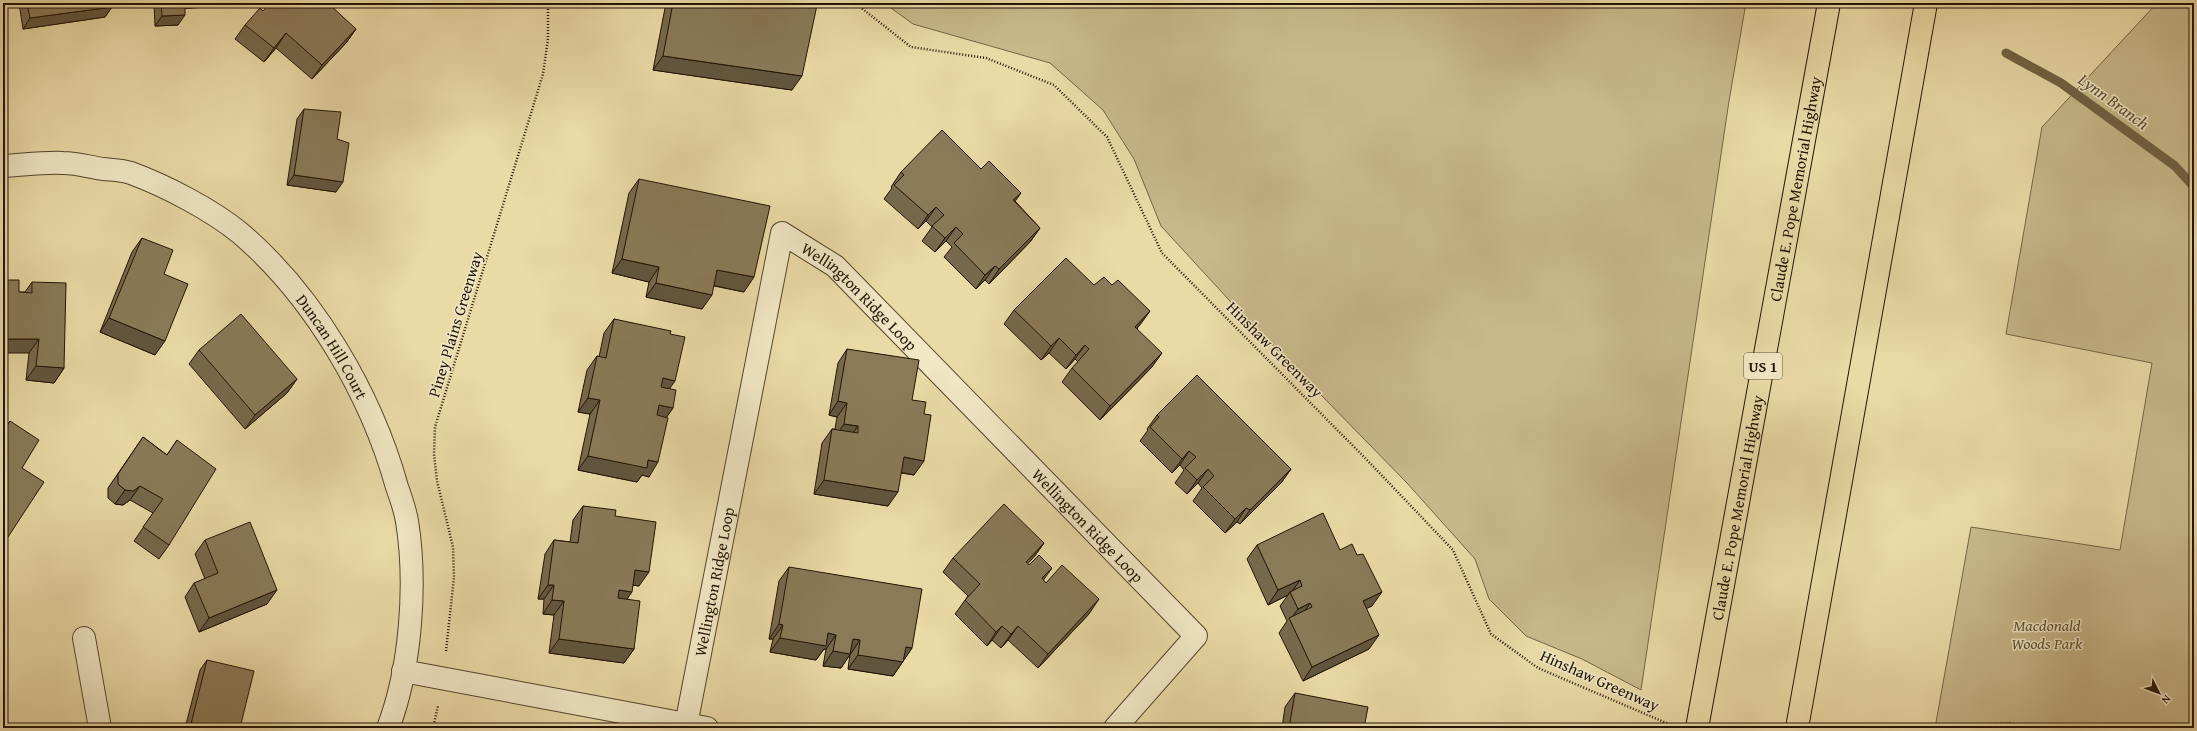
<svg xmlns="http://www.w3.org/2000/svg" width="2197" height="731" font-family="'Gentium Book Plus',serif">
<rect width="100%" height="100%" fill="#eadaa6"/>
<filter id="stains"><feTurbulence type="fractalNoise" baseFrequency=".005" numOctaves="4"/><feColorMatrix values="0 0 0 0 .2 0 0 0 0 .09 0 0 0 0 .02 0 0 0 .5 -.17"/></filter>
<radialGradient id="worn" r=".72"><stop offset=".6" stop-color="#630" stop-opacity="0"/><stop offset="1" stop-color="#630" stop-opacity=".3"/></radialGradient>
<g fill="#c8b88a" stroke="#746646">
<path d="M884 3H1746L1729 101 1641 690 1582 659 1526 636 1489 599 1475 559 1407 483 1241 313 1161 226 1134 159 1103 110 1050 63 913 24Z"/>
<path d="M2157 3H2194V728H1935L1971 527 2120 550 2152 363 2006 334 2042 127Z"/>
</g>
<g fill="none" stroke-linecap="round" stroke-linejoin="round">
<path stroke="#716244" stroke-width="9" d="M2006 53 2061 83 2175 166 2194 187"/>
<g stroke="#53452c" stroke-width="24">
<g id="minor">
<path id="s1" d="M3 166C23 165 43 162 63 163 77 163 90 167 103 169 112 170 122 170 131 173 166 186 212 210 240 233 314 296 371 394 397 487 401 498 405 510 407 521 417 584 411 668 388 728"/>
<path d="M84 638 100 728"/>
<path d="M403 671 707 728"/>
<path id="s2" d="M686 725 782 233 835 266 1196 636 1115 728"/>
</g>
</g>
<g stroke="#211303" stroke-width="24">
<g id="highway">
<path id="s3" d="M1697 728 1829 3"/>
<path d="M1797 728 1926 3"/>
</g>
</g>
<g stroke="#211303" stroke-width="2.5" stroke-dasharray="1 2" stroke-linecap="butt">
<path d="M855 3 911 47 986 58 1054 85 1107 137 1162 253 1368 461 1453 550 1491 634 1538 668 1671 725"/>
<path d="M446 651 454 577 453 547 437 481 434 454 435 427 543 74 548 39V3"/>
<path d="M433 728 438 706"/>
<path d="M1987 728 1991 724 2012 723 2018 728"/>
</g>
<use href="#minor" stroke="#f1e7c5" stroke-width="22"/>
<use href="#highway" stroke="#eadaa6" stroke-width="22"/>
</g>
<g fill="#77694c" stroke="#211303">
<path d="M19 3H112V7L105 17 23 29Z"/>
<path d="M154 3H224L222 6 185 8 178 25 155 26Z"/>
<path d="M666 3H804L792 90 653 70Z"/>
<path d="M263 11 356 29 346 43 312 79 276 48 264 62 235 39 245 25Z"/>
<path d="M304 109 337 139 336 192 287 185 297 119Z"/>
<path d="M981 169 1015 201 1040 228 1030 242 989 284 985 280 976 289 944 257 952 247 946 241 935 252 922 241 932 227 926 221 918 229 884 199 892 188 891 187 901 172Z"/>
<path d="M639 179 744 292 714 286 702 309 646 297 649 282 612 273 629 193Z"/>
<path d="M142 238 164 274 155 355 100 332 132 252Z"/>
<path d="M32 282 64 368 54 383 26 380 29 353 19 292H25Z"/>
<path d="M1094 285 1140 325 1137 328 1152 367 1100 420 1062 382 1072 368 1078 362 1075 359 1066 369 1049 353 1041 360 1004 324 1014 310Z"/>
<path d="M614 319 670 334V389L673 408 666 418 649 477 642 475 637 482 578 470 590 414 578 412 587 370 597 356 599 357 604 333Z"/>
<path d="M847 349 912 400 914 475 901 473 888 506 814 494 822 443 832 429H835L837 417 829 415 838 363Z"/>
<path d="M199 350 297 379 287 393 245 429 189 364Z"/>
<path d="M1157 415 1291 469 1281 483 1240 524 1237 522 1225 533 1193 501 1202 488 1198 483 1187 494 1175 483 1184 470 1180 465 1172 473 1140 441 1148 430 1147 429Z"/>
<path d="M10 421 22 468 8 537 3 544V432Z"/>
<path d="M143 437 167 455 177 440 169 545 159 559 134 541 153 513 130 500 123 505 115 504 108 498V488Z"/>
<path d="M583 506 615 516 639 586 633 585 627 600 634 649 624 663 549 653 554 615 543 614 544 599H538L545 554 554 540 570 542 573 520Z"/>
<path d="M205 540 267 604 199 632 185 597 194 583 205 579 195 554Z"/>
<path d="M1044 543 1034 557 1027 564 1046 583 1089 614 1038 668 1008 640 1001 648 992 640 987 646 955 614 968 596 943 572 953 558Z"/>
<path d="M1257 545 1340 550 1372 606 1366 608 1369 649 1303 681 1279 633 1287 621 1280 606 1288 595 1268 605 1247 559Z"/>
<path d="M789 567 912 648 893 676 848 669 850 654 841 668 823 666 826 649H824L816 660 770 652 773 639H769L779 581Z"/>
<path d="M207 660 240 728H185L200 670Z"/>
<path d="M1295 693 1364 728H1282L1285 707Z"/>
</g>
<g fill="#61553e" stroke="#211303">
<path d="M181 3H224L222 6 177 9Z"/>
<path d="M112 7 105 17 23 29 30 18Z"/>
<path d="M185 15 178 25 155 26 162 16Z"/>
<path d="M356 29 346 43 312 79 322 65Z"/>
<path d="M286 33 276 48 264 62 274 48Z"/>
<path d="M663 56 802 76 792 90 653 70Z"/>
<path d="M294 175 343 182 336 192 287 185Z"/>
<path d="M1021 193 1011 207 1013 200Z"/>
<path d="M936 207 926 221 918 229 928 215Z"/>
<path d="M956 227 946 241 935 252 945 238Z"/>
<path d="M1040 228 1030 242 989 284 999 269Z"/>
<path d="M622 259 659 267 649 282 612 273Z"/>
<path d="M995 266 985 280 976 289 985 275Z"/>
<path d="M717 270 754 277 744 292 707 284Z"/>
<path d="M656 283 712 295 702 309 646 297Z"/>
<path d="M1150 311 1140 325 1125 341 1135 327Z"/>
<path d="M109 318 165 341 155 355 100 332Z"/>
<path d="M1059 338 1049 353 1041 360 1051 346Z"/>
<path d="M3 339H39L29 353H3Z"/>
<path d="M1085 345 1075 359 1066 369 1076 355Z"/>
<path d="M1162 353 1152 367 1100 420 1110 406Z"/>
<path d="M36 366 64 368 54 383 26 380Z"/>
<path d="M663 378 675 381 665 395 653 392Z"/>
<path d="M297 379 287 393 245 429 255 415Z"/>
<path d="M588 398 600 400 590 414 578 412Z"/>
<path d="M838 401 847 403 837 417 829 415Z"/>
<path d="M659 405 673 408 663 422 649 419Z"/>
<path d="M844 424 858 426 848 440 834 438Z"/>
<path d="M1189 451 1180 465 1172 473 1182 459Z"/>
<path d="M588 456 648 460 658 462 649 477 642 475 637 482 578 470Z"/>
<path d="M904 457 924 461 914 475 894 471Z"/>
<path d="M1208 469 1198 483 1187 494 1197 480Z"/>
<path d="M1291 469 1281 483 1240 524 1250 510Z"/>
<path d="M824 480 898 492 888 506 814 494Z"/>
<path d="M140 486 130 500 123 505 115 504 125 490Z"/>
<path d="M1246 508 1237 522 1225 533 1235 519Z"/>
<path d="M1044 543 1034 557 1016 576 1026 562Z"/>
<path d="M1052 568 1042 582V578Z"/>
<path d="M635 570 649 572 639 586 625 584Z"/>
<path d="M1300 580 1291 593 1290 592 1288 595 1268 605 1278 590Z"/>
<path d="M548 585H554L544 599H538Z"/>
<path d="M277 590 267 604 199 632 209 618Z"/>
<path d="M619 590 632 592 622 606 609 604Z"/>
<path d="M1382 592 1372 606 1353 615 1363 601Z"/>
<path d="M1099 599 1089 614 1038 668 1048 654Z"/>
<path d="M552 600 564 601 554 615 543 614Z"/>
<path d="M1310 603 1301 617 1290 620 1298 609Z"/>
<path d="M779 624 783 625 773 639H769Z"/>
<path d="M1002 626 992 640 987 646 996 632Z"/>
<path d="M1018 626 1008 640 1001 648 1011 634Z"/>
<path d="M828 633 836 635 826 649H824L816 660 770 652 780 638Z"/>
<path d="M1379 635 1369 649 1303 681 1312 667Z"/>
<path d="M559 639 634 649 624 663 549 653Z"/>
<path d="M853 639 860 640 841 668 823 666 833 651Z"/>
<path d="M906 647 912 648 893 676 848 669 858 655Z"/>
</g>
<g fill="#8a7a58" stroke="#211303">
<path d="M27 3H112V7L30 18Z"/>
<path d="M161 3H185V15L162 16Z"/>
<path d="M270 3H328L356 29 322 65 286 33 274 48 245 25 260 8 263 11Z"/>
<path d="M673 3H804L817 5 802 76 663 56Z"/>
<path d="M304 109 341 112 337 139 349 143 343 182 294 175Z"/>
<path d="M942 130 981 169 989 161 1021 193 1013 200 1040 228 999 269 995 266 985 275 954 243 963 234 956 227 945 238 932 226 944 215 936 207 928 215 894 185 904 175 901 172Z"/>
<path d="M639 179 770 206 754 277 717 270 712 295 656 283 659 267 622 259Z"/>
<path d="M142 238 173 250 164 274 188 284 165 341 109 318Z"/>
<path d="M1066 258 1094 285 1104 277 1112 285 1118 280 1150 311 1135 327 1162 353 1110 406 1072 368 1089 349 1085 345 1076 355 1059 338 1051 346 1014 310Z"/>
<path d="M3 280H19V292L32 293V282L66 283 64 368 36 366 39 339H3Z"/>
<path d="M241 314 297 379 255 415 199 350Z"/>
<path d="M614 319 671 331 670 334 685 337 675 381 663 378 661 387 676 390 673 408 659 405 657 415 668 418 658 462 648 460 647 468 588 456 600 400 588 398 597 356 606 358Z"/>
<path d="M847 349 919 360 912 400 926 402 924 414 931 415 924 461 904 457 898 492 824 480 832 429 858 433V426L844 424 847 403 838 401Z"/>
<path d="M1197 375 1291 469 1250 510 1246 508 1235 519 1203 487 1214 476 1208 469 1197 480 1185 468 1196 457 1189 451 1182 459 1150 427 1159 417 1157 415Z"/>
<path d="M10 421 39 440 22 468 44 482 8 537 3 533V433Z"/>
<path d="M143 437 167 455 177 440 216 469 169 545 143 527 163 499 140 486 133 491 125 490 118 484V474Z"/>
<path d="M1004 504 1044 543 1026 562 1029 565 1039 555 1052 568 1042 578 1046 583 1062 565 1099 599 1048 654 1018 626 1011 634 1002 626 996 632 965 600 980 584 953 558Z"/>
<path d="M583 506 616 510 615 516 656 522 649 572 635 570 632 592 619 590 618 598 640 601 634 649 559 639 564 601 552 600 554 585H548L554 540 578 543Z"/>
<path d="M1323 513 1340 550 1352 544 1357 555 1363 554 1382 592 1363 601 1379 635 1312 667 1289 618 1312 607 1310 603 1298 609 1290 592 1302 586 1300 580 1278 590 1257 545Z"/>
<path d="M250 522 277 590 209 618 194 583 218 573 205 540Z"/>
<path d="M789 567 922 589 912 648 906 647 903 662 858 655 860 640 853 639 850 654 833 651 836 635 828 633 826 646 780 638 783 625 779 624Z"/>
<path d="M207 660 254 671 240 728H190Z"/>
<path d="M1295 693 1368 707 1364 728H1289Z"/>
</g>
<g text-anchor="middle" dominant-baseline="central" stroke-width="3" stroke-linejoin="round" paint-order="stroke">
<rect fill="#f1e7c5" stroke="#5f533d" stroke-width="1" x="1744" y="353" width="38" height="26" rx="3"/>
<g font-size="15" font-weight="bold" fill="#211303">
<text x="1763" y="366">US 1</text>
</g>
<g font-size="16" fill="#211303" stroke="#f1e7c5">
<text stroke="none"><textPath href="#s3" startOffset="548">Claude E. Pope Memorial Highway</textPath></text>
<text stroke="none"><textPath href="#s2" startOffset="602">Wellington Ridge Loop</textPath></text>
<text transform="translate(455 324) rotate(-73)">Piney Plains Greenway</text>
<text stroke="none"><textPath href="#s1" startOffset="401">Duncan Hill Court</textPath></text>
<text transform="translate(1275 349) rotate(45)">Hinshaw Greenway</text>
<text stroke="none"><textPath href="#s3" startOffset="224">Claude E. Pope Memorial Highway</textPath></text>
<text stroke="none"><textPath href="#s2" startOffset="926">Wellington Ridge Loop</textPath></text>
<text stroke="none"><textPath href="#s2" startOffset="146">Wellington Ridge Loop</textPath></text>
<text transform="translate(1600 680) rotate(24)">Hinshaw Greenway</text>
</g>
<g font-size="16" font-style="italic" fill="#5b4d32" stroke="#f1e7c5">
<text x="2047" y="625">Macdonald<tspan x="2047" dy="18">Woods Park</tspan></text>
</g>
<g font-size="17" font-style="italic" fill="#5d4e34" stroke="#f1e7c5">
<text transform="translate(2114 101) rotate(36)">Lynn Branch</text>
</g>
</g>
<rect width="2197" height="731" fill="none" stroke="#eadaa6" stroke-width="16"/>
<rect x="4" y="4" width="2189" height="723" fill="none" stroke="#211303" stroke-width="2"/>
<rect x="8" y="8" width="2181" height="715" fill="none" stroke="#211303"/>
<g transform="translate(2159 693) rotate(132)" stroke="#f1e7c5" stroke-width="3" paint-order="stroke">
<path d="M0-3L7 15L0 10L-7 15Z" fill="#211303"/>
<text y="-6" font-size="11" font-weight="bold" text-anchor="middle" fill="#211303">N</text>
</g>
<rect width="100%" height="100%" filter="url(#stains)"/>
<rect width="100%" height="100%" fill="url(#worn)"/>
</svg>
